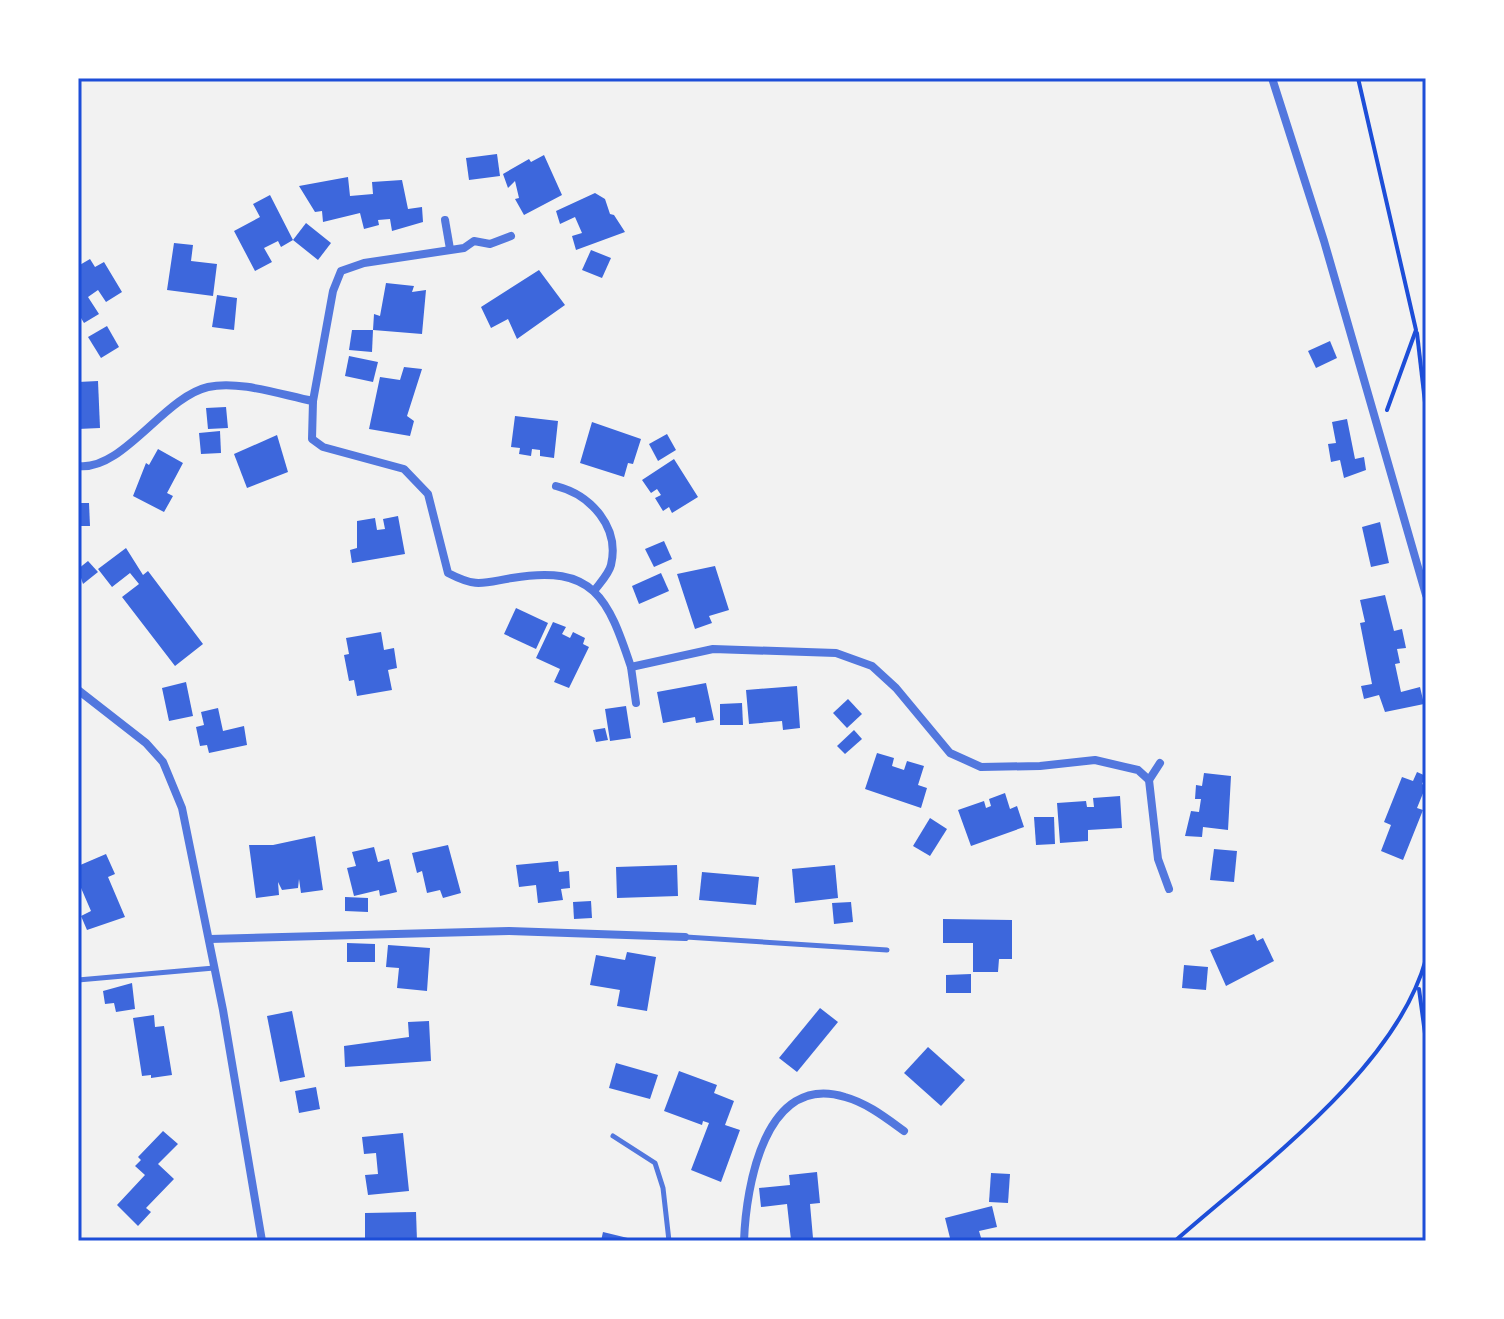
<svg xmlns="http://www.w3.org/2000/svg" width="1504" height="1319" font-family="'Varela Round',sans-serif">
<rect width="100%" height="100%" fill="#f2f2f2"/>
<g fill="#3d67dc">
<path d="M497 154 500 176 469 180 466 158Z"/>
<path d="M544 155 562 195 524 215 515 199 519 198 515 181 508 188 503 174 529 159 531 162Z"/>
<path d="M348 177 350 196 373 194 372 182 402 180 408 209 422 207 423 222 392 231 390 219 378 220 379 225 364 229 360 213 323 222 322 211 315 212 299 186Z"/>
<path d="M595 193 605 199 610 214 614 215 625 232 576 250 572 236 582 233 575 217 560 224 556 211Z"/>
<path d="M270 195 293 240 281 247 278 241 264 248 272 262 255 271 234 231 260 217 253 204Z"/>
<path d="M306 223 331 243 318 260 293 240Z"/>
<path d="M174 243 193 245 191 261 217 264 213 296 167 290Z"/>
<path d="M591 250 611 258 602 278 582 270Z"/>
<path d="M90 259 95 267 104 262 122 292 106 302 98 290 88 297 99 314 84 323 78 313V266Z"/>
<path d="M539 270 565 305 517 339 508 319 491 328 481 307Z"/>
<path d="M386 283 414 286 412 292 426 290 422 334 373 330 374 314 380 316Z"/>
<path d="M217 295 237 298 234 330 212 327Z"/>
<path d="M107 326 119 347 101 358 88 337Z"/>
<path d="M352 330H373L372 352 349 350Z"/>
<path d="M1330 341 1337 358 1316 368 1308 351Z"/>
<path d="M349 356 378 362 373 382 345 376Z"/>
<path d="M404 367 422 369 407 416 414 421 410 436 369 429 380 377 400 380Z"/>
<path d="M98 381 100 428 78 429V382Z"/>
<path d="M226 407 228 428 208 429 206 408Z"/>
<path d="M515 416 558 421 554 458 540 456V450L532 449 531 456 519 454 520 448 511 447Z"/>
<path d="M1347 419 1355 459 1364 457 1366 470 1344 478 1340 460 1331 462 1328 444 1336 443 1332 422Z"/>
<path d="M592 422 641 439 633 464 628 463 624 477 580 463Z"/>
<path d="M220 431 221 453 201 454 199 433Z"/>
<path d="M667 434 676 450 658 461 649 444Z"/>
<path d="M277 435 288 472 247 488 234 454Z"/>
<path d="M158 449 183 463 167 493 173 496 164 512 133 496 146 463 149 465Z"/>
<path d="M674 459 698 497 672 513 669 507 663 511 655 498 661 495 657 489 651 493 642 480Z"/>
<path d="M78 503H89L90 526H78Z"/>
<path d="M398 516 405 554 352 563 350 550 357 548V521L375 518 377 530 385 529 383 519Z"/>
<path d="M1380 522 1389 563 1371 567 1362 527Z"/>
<path d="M664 541 672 559 654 567 645 549Z"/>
<path d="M126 548 143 575 148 571 203 644 175 666 122 597 139 584 130 573 112 587 98 569Z"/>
<path d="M88 561 98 572 83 584 78 569Z"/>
<path d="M715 566 729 610 709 616 712 623 695 629 677 574Z"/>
<path d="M661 573 669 591 639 604 632 586Z"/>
<path d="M1385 595 1394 631 1402 629 1406 648 1397 649 1400 663 1395 664 1401 692 1420 687 1424 704 1385 712 1379 695 1364 699 1361 686 1372 684 1360 623 1365 622 1360 600Z"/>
<path d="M516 608 548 623 536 649 504 634Z"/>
<path d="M553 622 566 627 562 634 570 638 573 632 585 638 583 644 589 647 569 688 554 682 560 669 536 658Z"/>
<path d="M381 632 384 650 394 648 397 668 388 670 392 690 357 696 354 680 349 681 344 655 349 654 346 638Z"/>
<path d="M186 682 193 716 169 721 162 688Z"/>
<path d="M706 683 714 720 696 723 695 717 663 723 657 692Z"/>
<path d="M797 686 800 728 783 730 782 721 749 724 746 690Z"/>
<path d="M848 699 862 714 847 728 833 713Z"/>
<path d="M742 703 743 725H720V704Z"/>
<path d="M626 706 631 738 610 741 605 709Z"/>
<path d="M218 708 223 731 244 726 247 745 209 753 207 745 200 746 196 727 204 725 201 712Z"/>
<path d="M605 728 608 740 596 742 593 730Z"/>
<path d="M854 730 862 739 845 754 837 746Z"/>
<path d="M877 753 894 758 892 766 904 770 907 761 924 766 918 785 927 788 921 808 865 789Z"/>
<path d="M1417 772 1426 776 1422 784 1426 786 1417 808 1423 810 1403 860 1381 851 1391 825 1384 822 1402 777 1413 781Z"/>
<path d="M1204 773 1231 776 1228 830 1203 827 1202 837 1185 836 1191 811 1199 812 1201 799H1195L1196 785 1202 786Z"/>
<path d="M1005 793 1010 809 1017 806 1024 827 971 846 958 810 984 801 986 808 991 806 989 799Z"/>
<path d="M1120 796 1122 828 1088 830V841L1060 843 1057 803 1086 801 1087 807H1094L1093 798Z"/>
<path d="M1034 817H1054L1055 844 1036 845Z"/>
<path d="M930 818 947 829 930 856 913 846Z"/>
<path d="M315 836 323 890 301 893 299 879 298 888 282 890 278 882 279 895 256 898 249 845H273Z"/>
<path d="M448 845 461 893 443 898 440 890 427 893 422 871 417 873 412 853Z"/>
<path d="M374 847 378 862 389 859 397 892 380 896 379 890 354 896 347 868 356 866 352 852Z"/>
<path d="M1214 849 1237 851 1234 882 1210 880Z"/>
<path d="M106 854 115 874 108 877 125 917 87 930 81 916 91 911 78 881V866Z"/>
<path d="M558 861 559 872 569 871 570 888 561 889 563 900 538 903 536 885 519 887 516 865Z"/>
<path d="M677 865 678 896 617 898 616 867Z"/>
<path d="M835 865 838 898 795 903 792 869Z"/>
<path d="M702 872 759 877 756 905 699 900Z"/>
<path d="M345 897 368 898V912L345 911Z"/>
<path d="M591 901 592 918 574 919 573 902Z"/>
<path d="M851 902 853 922 834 924 832 903Z"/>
<path d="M943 919 1012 920V959H999L998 972H973V943H943Z"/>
<path d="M1254 934 1257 941 1263 938 1274 961 1226 986 1210 950Z"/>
<path d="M347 943 375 944V962H347Z"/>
<path d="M388 945 430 948 427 991 397 988 399 968 386 967Z"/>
<path d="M627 952 656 957 647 1011 617 1006 620 990 590 985 596 955 625 960Z"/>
<path d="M1184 965 1208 967 1206 990 1182 988Z"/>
<path d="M971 974V993H946V975Z"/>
<path d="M132 983 135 1009 116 1012 114 1003 105 1004 103 991Z"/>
<path d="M820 1008 838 1022 797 1072 779 1058Z"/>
<path d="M292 1011 305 1077 280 1082 267 1016Z"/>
<path d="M154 1015 155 1027 164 1026 172 1075 151 1078V1075L142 1076 133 1018Z"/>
<path d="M429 1021 431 1061 345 1067 344 1046 409 1037 408 1022Z"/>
<path d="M928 1047 965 1080 941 1106 904 1073Z"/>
<path d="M616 1063 658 1075 650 1099 609 1088Z"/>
<path d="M679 1071 717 1085 714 1093 734 1101 725 1125 740 1130 721 1182 691 1170 709 1123 703 1121 702 1125 664 1111Z"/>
<path d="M316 1087 320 1109 299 1113 295 1091Z"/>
<path d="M163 1131 178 1144 158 1164 174 1179 146 1208 151 1212 138 1226 117 1205 145 1175 135 1166 141 1160 138 1157Z"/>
<path d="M403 1133 409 1191 368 1195 365 1175 378 1174 376 1153 364 1154 362 1137Z"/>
<path d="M817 1172 820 1203 810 1204 813 1238 791 1240 787 1204 761 1207 759 1188 790 1185 789 1175Z"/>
<path d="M991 1173 1010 1174 1008 1203 989 1202Z"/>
<path d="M992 1206 997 1227 979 1231 982 1241H941L950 1238 945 1218Z"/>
<path d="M416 1212 417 1241H365V1213Z"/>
<path d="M603 1232 636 1240V1241H601Z"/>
</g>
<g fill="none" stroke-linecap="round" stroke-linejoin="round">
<g stroke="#1d4ed8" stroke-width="4">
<path d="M1358 78 1416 330 1387 410"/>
<path d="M1417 333 1426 411"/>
<path d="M1419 989 1426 1041"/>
<path d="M1175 1241C1259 1167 1396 1069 1426 959"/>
</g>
<g stroke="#5277de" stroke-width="5">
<path d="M686 937 887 950"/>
<path d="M78 980 214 968"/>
<path d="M613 1136 655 1163 663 1188 669 1241"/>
</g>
<g stroke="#5277de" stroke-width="8">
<path d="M1272 78 1324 241 1426 595"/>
<path d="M445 220 450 249"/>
<path d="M313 401 333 291 341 271 364 263 464 248 474 241 490 244 511 236"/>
<path d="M78 466C122 472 164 397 208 387 239 380 282 395 313 401L312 439 323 447 404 469 428 494 448 573C477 588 482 583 512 578 594 564 608 598 631 667L713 649 836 653 872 666 896 688 950 753 981 767 1040 766 1095 760 1138 770 1149 780 1158 859 1169 889"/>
<path d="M556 486C591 495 620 527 611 565 609 574 599 584 594 591"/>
<path d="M631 667 636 703"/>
<path d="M78 690 146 743 163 762 182 808 223 1010 262 1241"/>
<path d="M1149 780 1160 763"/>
<path d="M210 939 509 931 685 937"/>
<path d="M744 1241C746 1186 765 1072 845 1097 867 1103 886 1118 904 1131"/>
</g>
</g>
<rect width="1504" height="1319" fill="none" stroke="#ffffff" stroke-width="160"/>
<rect x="80" y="80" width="1344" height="1159" fill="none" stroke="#1d4ed8" stroke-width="3"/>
</svg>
